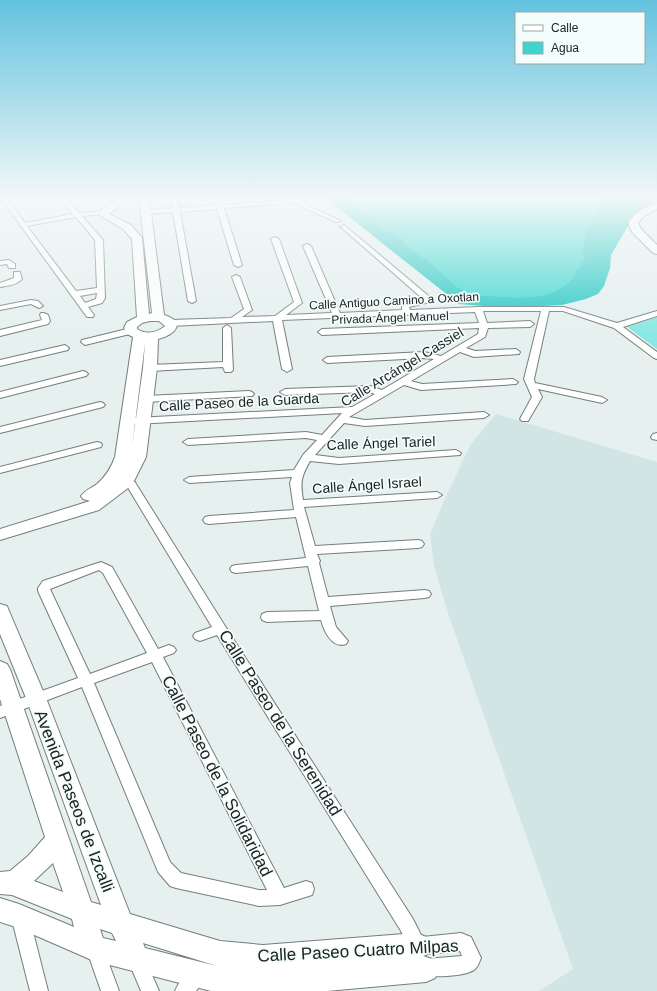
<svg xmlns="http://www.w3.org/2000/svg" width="657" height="991" font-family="Helvetica,sans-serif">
<rect width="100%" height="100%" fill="#e5f0ef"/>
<path fill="#d1e5e4" d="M496 414 657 462V991H539L573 969 449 616 434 566 430 534 447 494 471 444Z"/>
<path fill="#89e8e3" d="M657 317V349L627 327Z"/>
<path fill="#24c8c2" d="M326 197H657V202L635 213 628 220V226L611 255 610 268 604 286 598 294 586 299 562 305 508 308 459 304 329 201Z"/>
<path fill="#3cd6d0" d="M343 197H604L600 205 596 207 598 210 590 224 584 228 586 230 584 246 582 248 585 261 582 262 579 269 576 271 574 277 565 286 555 292 543 296 517 298 471 295 458 288 427 260 420 256 404 244 402 240 393 233 386 231 376 223 377 218 367 215 348 202V199Z"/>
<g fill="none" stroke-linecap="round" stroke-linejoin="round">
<g stroke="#747e7d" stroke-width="2">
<g id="street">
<path d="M0 197H6L25 223 73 214 59 197H66L79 213 106 211V213L104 214 82 216 103 240 105 298 102 303 88 307 94 315 93 317H87ZM76 217 95 240 97 288 76 291 27 226ZM97 293 96 299 85 303 80 296Z"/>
<path d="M171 197H177L179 208 216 205 214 197H220L223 205 297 199V197H303L306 205 341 221 336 222 302 207 298 203 224 208 242 265 238 267 234 265 217 209 180 212 196 301 192 303 188 301 173 212 145 214 142 212 145 210 173 208Z"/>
<path d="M344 225 431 298 430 302 409 307 410 310 478 307H564L617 323 657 311V316L623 327 657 352V359L654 358 614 328 563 311H549L534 379 535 383 602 397 607 400 602 403 538 389 542 397 528 421H522L520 419 532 397 524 379 541 311H483L487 323 530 321 534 324 530 327 488 328 485 337 466 348 475 351 516 349 520 352 519 354 474 357 460 352 411 381 422 384 513 379 518 382 516 384 421 390 404 385 349 417 365 420 484 412 489 415 484 418 365 426 344 423 315 455 339 458 456 450 461 453 460 455 339 464 310 461C301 477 300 482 303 500L437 492 442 495 437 498 304 507 315 546 418 540 422 541 424 544 422 547 418 548 317 554 320 561 319 563 328 597 425 590 429 591 431 594 429 597 425 598 330 606 336 627 348 641 346 644C332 649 324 631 321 620L267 622 262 620 261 617 262 614 267 612 319 611 308 566 236 573 232 572 230 569 232 566 236 565 306 558 296 517 209 524 205 523 203 520 205 517 209 516 294 510 290 483 292 477 189 483 184 480 189 477 294 470 303 455 317 440 306 438 188 445 183 442 188 439 306 432 322 435 342 413 135 424 130 421 135 418 352 407 375 394 369 392 285 395 280 392 285 389 370 386 382 390 434 359 424 358 327 363 323 360 327 357 424 352 441 356 478 334 479 328 322 335 318 332 322 329 479 323 475 312 282 320 292 369 287 372 282 369 273 321 171 326 167 323 171 320 231 318 244 309 232 277 236 275 240 277 252 310 242 317 275 316 294 302 271 239 275 237 279 239 302 303 286 315 332 313 303 246 307 244 311 246 340 313 402 310V304L423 299 342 228 340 227Z"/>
<path d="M9 260 15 264V268H9L7 264 0 265V261Z"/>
<path d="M14 272H20L22 279C16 285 8 286 0 287V283L14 278Z"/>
<path d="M31 300 38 301 43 306 39 308 31 304 0 310V306Z"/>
<path d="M41 313H44L48 315 50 321 48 324 0 336V330L42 320 40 315Z"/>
<path d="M227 325 231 328 233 370 231 372H225L223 367 150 371 145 368 150 365 223 362V328Z"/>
<path d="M131 328 135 331 134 333 85 345 81 342 82 340Z"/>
<path d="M65 345 69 348 68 350 0 366V360Z"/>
<path d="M83 371 86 372 88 374 86 376 0 398V392Z"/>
<path d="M249 391 252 392 254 394 252 396 146 402 141 399 146 396Z"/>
<path d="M100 402 103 403 105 405 103 407 0 433V427Z"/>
<path d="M657 433V440L652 439 651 437 653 434Z"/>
<path d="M97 442 101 443 102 445 101 447 0 473V467Z"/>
<path d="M126 479 135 482 136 484 225 626 413 919 422 937 461 933 471 937 481 958C479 962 478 967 475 969 467 977 428 978 419 974L416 968 419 962 425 959 462 956 460 951 417 955 411 952 401 931 217 635 200 641 195 639 193 636 195 633 212 627 127 486 121 482Z"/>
<path d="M101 562 112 567 158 649 169 645 174 647 176 650 174 653 163 657 284 888 306 881 312 883 314 889 312 895 280 905 259 906 176 888 170 886 158 872 156 867 82 687 0 718V706L78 678 38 591V588L43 581ZM99 570 103 573 147 653 90 674 50 589ZM152 662 267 890H259L181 873 170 862 94 683Z"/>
<path d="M20 908 26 910 29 916 48 991H30L11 916 14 910Z"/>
<path d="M95 939 101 942 119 991H101L86 948 89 942Z"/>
<path d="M137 951 143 954 159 991H141L128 960 131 954Z"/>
<path d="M198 966 204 969 207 975 204 981 196 991H175C179 981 188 970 198 966Z"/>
</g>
</g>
<g stroke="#747e7d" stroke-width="2">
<g id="secondary">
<path d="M118 197H130L109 214 131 225 142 238 149 314 152 313 139 197H149L164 315C187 322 175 335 158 339L157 368 146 457 132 485 99 510 0 540V529L90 501 83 499 81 496C85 490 92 488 97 484 106 476 111 468 115 457L133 337 127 334 124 328 127 322 137 317 132 239 123 229 99 215 101 210ZM150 321H159L165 326C157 333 146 335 137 329V327L142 323ZM145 343 143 368 132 447Z"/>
<path d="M657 203V209L644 216 638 223 641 229 657 245V254L653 253 632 232 628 223 637 212Z"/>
<path d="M0 604 7 606 9 611 46 698 130 914 220 941 263 945 417 933 426 937 430 946 426 955 423 956 435 960 439 969 435 978 426 982 327 991H211L94 961 16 927 0 922V898L19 904 74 927 72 919 12 895 0 894V872L10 871 28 856 45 837 0 699V661L7 664 10 669 91 902 101 905 26 698 0 634ZM53 863 63 892 34 881ZM100 929 112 933 116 941 103 938ZM143 943 217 966 145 948Z"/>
</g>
</g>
<use href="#street" fill="#fff" fill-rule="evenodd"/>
<use href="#secondary" fill="#fff" fill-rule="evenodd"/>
</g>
<linearGradient id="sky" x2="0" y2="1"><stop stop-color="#63c2de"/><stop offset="0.59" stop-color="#f3f8f8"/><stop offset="1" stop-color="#f3f8f8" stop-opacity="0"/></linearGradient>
<rect width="657" height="336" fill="url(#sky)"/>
<g text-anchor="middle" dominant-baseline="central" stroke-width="3.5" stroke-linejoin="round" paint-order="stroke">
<g font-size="12" fill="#202423" stroke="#f2fdfc">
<text transform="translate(394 301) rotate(-3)">Calle Antiguo Camino a Oxotlan</text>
<text transform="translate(390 318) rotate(-2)">Privada Ángel Manuel</text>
</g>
<g font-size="14" fill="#202423" stroke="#f2fdfc">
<text transform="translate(402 367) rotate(-31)">Calle Arcángel Cassiel</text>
<text transform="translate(239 402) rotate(-3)">Calle Paseo de la Guarda</text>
<text transform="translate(381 443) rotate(-2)">Calle Ángel Tariel</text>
<text transform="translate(367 485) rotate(-4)">Calle Ángel Israel</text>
</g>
<g font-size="17" fill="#202423" stroke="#f2fdfc">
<text transform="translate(280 723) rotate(58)">Calle Paseo de la Serenidad</text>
<text transform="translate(217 776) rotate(63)">Calle Paseo de la Solidaridad</text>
<text transform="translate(74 801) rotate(69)">Avenida Paseos de Izcalli</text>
<text transform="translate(358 951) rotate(-3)">Calle Paseo Cuatro Milpas</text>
</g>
</g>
<rect x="515" y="12" width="130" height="52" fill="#f2fdfc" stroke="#9ea6a5"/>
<rect x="523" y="25" width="20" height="6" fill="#ffffff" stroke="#9ea6a5"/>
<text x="551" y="32" font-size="12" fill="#202423">Calle</text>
<rect x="523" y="42" width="20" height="12" fill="#3cd6d0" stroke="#9ea6a5"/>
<text x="551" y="52" font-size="12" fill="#202423">Agua</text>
</svg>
